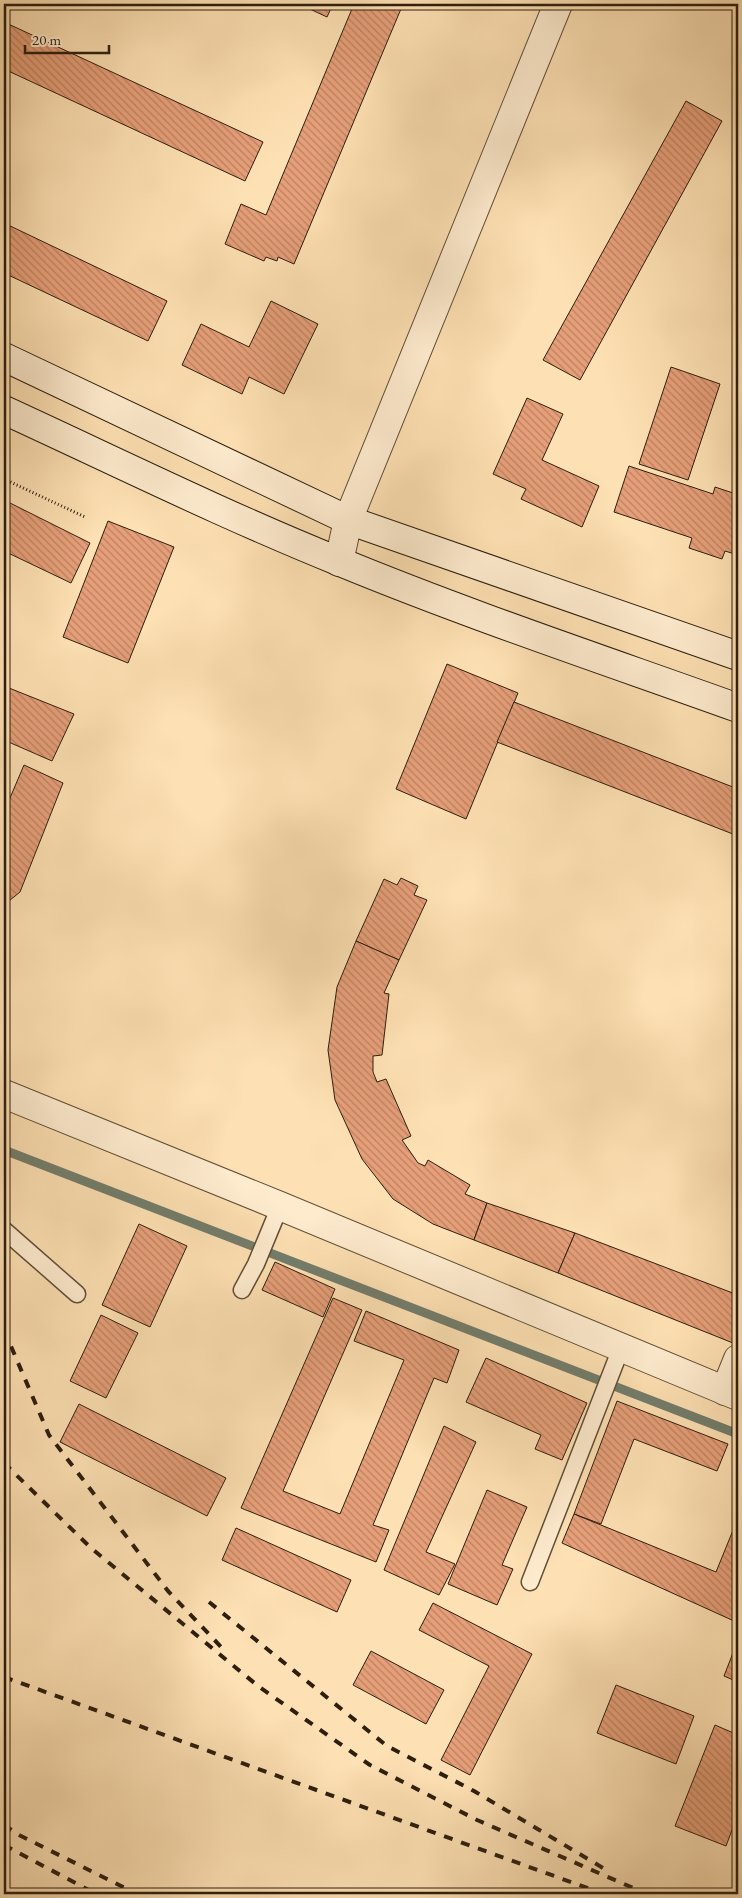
<svg xmlns="http://www.w3.org/2000/svg" width="742" height="1898" font-family="'EB Garamond',serif">
<defs>
<pattern id="building-back-hatch" width="6" height="6" patternUnits="userSpaceOnUse" patternTransform="scale(1.25)"><rect width="6" height="6" fill="#e69f79"/><path d="M-1 5l2 2M0 0l6 6M5-1l2 2" fill="none" stroke="#bb8162"/></pattern>
</defs>
<rect width="100%" height="100%" fill="#fde0b3"/>
<filter id="stains"><feTurbulence type="fractalNoise" baseFrequency=".004" numOctaves="4"/><feColorMatrix values="0 0 0 0 .2 0 0 0 0 .09 0 0 0 0 .02 0 0 0 .5 -.17"/></filter>
<radialGradient id="worn" r=".72"><stop offset=".6" stop-color="#630" stop-opacity="0"/><stop offset="1" stop-color="#630" stop-opacity=".3"/></radialGradient>
<g fill="none" stroke-linecap="round" stroke-linejoin="round">
<path stroke="#727d6b" stroke-width="9" d="M4 1150 738 1434"/>
</g>
<g fill="url(#building-back-hatch)" stroke="#2d1e0e">
<path d="M299 4H333L327 17Z"/>
<path d="M354 4H403L294 264 278 257 277 261 266 257 264 261 225 244 241 204 266 215Z"/>
<path d="M4 22 263 142 245 181 4 69Z"/>
<path d="M686 101 722 121 580 380 543 360Z"/>
<path d="M4 223 167 301 148 341 4 273Z"/>
<path d="M271 301 318 324 284 394 249 377 242 394 182 365 201 324 249 347Z"/>
<path d="M671 367 720 384 688 480 639 464Z"/>
<path d="M527 398 563 414 542 460 599 486 582 527 521 499 526 489 493 474Z"/>
<path d="M629 466 713 494 715 487 736 494 733 502 738 504V555L725 551 722 559 689 548 692 538 614 512Z"/>
<path d="M4 500 90 543 71 583 4 551Z"/>
<path d="M108 521 174 547 128 663 63 637Z"/>
<path d="M447 664 518 693 466 819 396 789Z"/>
<path d="M4 686 74 714 52 761 4 740Z"/>
<path d="M514 702 738 789V836L497 742Z"/>
<path d="M24 765 63 783 20 892 4 905V812Z"/>
<path d="M401 878 418 886 414 895 427 900 399 960 356 941 384 879 397 885Z"/>
<path d="M356 941 399 960 384 993 389 994 382 1055 373 1056V1072L377 1082 386 1079 411 1136 402 1140 418 1163 425 1166 428 1160 470 1185 465 1194 487 1203 474 1240 433 1224 393 1199 362 1159 335 1100 328 1050 337 987Z"/>
<path d="M487 1203 575 1233 558 1273 474 1240Z"/>
<path d="M139 1224 187 1246 150 1327 102 1305Z"/>
<path d="M575 1233 738 1295V1330L733 1343 558 1273Z"/>
<path d="M275 1262 335 1289 323 1317 262 1290Z"/>
<path d="M333 1298 362 1310 283 1491 340 1514 404 1360 354 1341 366 1311 459 1350 447 1383 434 1378 373 1525 389 1530 376 1562 241 1508Z"/>
<path d="M101 1315 138 1333 106 1398 70 1381Z"/>
<path d="M486 1358 587 1403 562 1460 535 1449 541 1435 466 1402Z"/>
<path d="M617 1401 728 1444 717 1471 634 1439 601 1524 574 1514Z"/>
<path d="M79 1404 226 1478 207 1516 60 1442Z"/>
<path d="M444 1426 476 1442 426 1552 455 1564 439 1595 384 1570Z"/>
<path d="M487 1490 527 1507 502 1565 513 1569 497 1605 448 1584Z"/>
<path d="M574 1514 716 1572 738 1518V1611L734 1621 562 1543Z"/>
<path d="M236 1528 351 1580 337 1612 222 1560Z"/>
<path d="M433 1603 532 1654 470 1775 441 1760 489 1666 419 1630Z"/>
<path d="M738 1640V1682L724 1676Z"/>
<path d="M371 1651 444 1690 426 1724 353 1685Z"/>
<path d="M616 1685 694 1716 676 1764 597 1733Z"/>
<path d="M715 1725 738 1735V1814L726 1846 675 1826Z"/>
</g>
<g fill="none" stroke-linecap="round" stroke-linejoin="round">
<g stroke="#614e37" stroke-width="19">
<g id="service">
<path d="M4 1230 77 1294"/>
<path d="M242 1290 256 1264 280 1206"/>
<path d="M530 1582 621 1348"/>
</g>
</g>
<g stroke="#614e37" stroke-width="30">
<g id="minor">
<path d="M339 562 348 520 558 4"/>
<path d="M4 1094 280 1206 738 1396"/>
<path d="M725 1391 738 1359"/>
</g>
</g>
<g stroke="#2d1e0e" stroke-width="30">
<g id="secondary">
<path d="M4 357 348 520 738 656"/>
<path d="M4 410C115 461 224 515 338 561 469 615 604 660 738 708"/>
</g>
</g>
<path stroke="#2d1e0e" stroke-width="3" stroke-dasharray="1 2.5" stroke-linecap="butt" d="M4 479 85 517"/>
<use href="#service" stroke="#feebce" stroke-width="16"/>
<use href="#minor" stroke="#feebce" stroke-width="28"/>
<use href="#secondary" stroke="#feebce" stroke-width="28"/>
<g stroke="#2d1e0e" stroke-width="4" stroke-dasharray="9 9" stroke-linecap="butt">
<path d="M4 1330 49 1435 168 1591 224 1650"/>
<path d="M4 1463 91 1548 258 1686 370 1765 477 1820 647 1894"/>
<path d="M209 1602 387 1746 474 1791 603 1868"/>
<path d="M4 1677 604 1894"/>
<path d="M4 1825 19 1835 137 1894"/>
<path d="M4 1845 96 1894"/>
<path d="M4 1888 14 1894"/>
</g>
</g>
<rect width="742" height="1898" fill="none" stroke="#fde0b3" stroke-width="20"/>
<rect x="5" y="5" width="732" height="1888" fill="none" stroke="#2d1e0e" stroke-width="2.5"/>
<rect x="10" y="10" width="722" height="1878" fill="none" stroke="#2d1e0e"/>
<path d="M25 45v8h84v-8" fill="none" stroke="#2d1e0e" stroke-width="2.5"/>
<text x="32" y="45" font-size="15" fill="#2d1e0e" stroke="#feebce" stroke-width="4" paint-order="stroke">20 m</text>
<rect width="100%" height="100%" filter="url(#stains)"/>
<rect width="100%" height="100%" fill="url(#worn)"/>
</svg>
